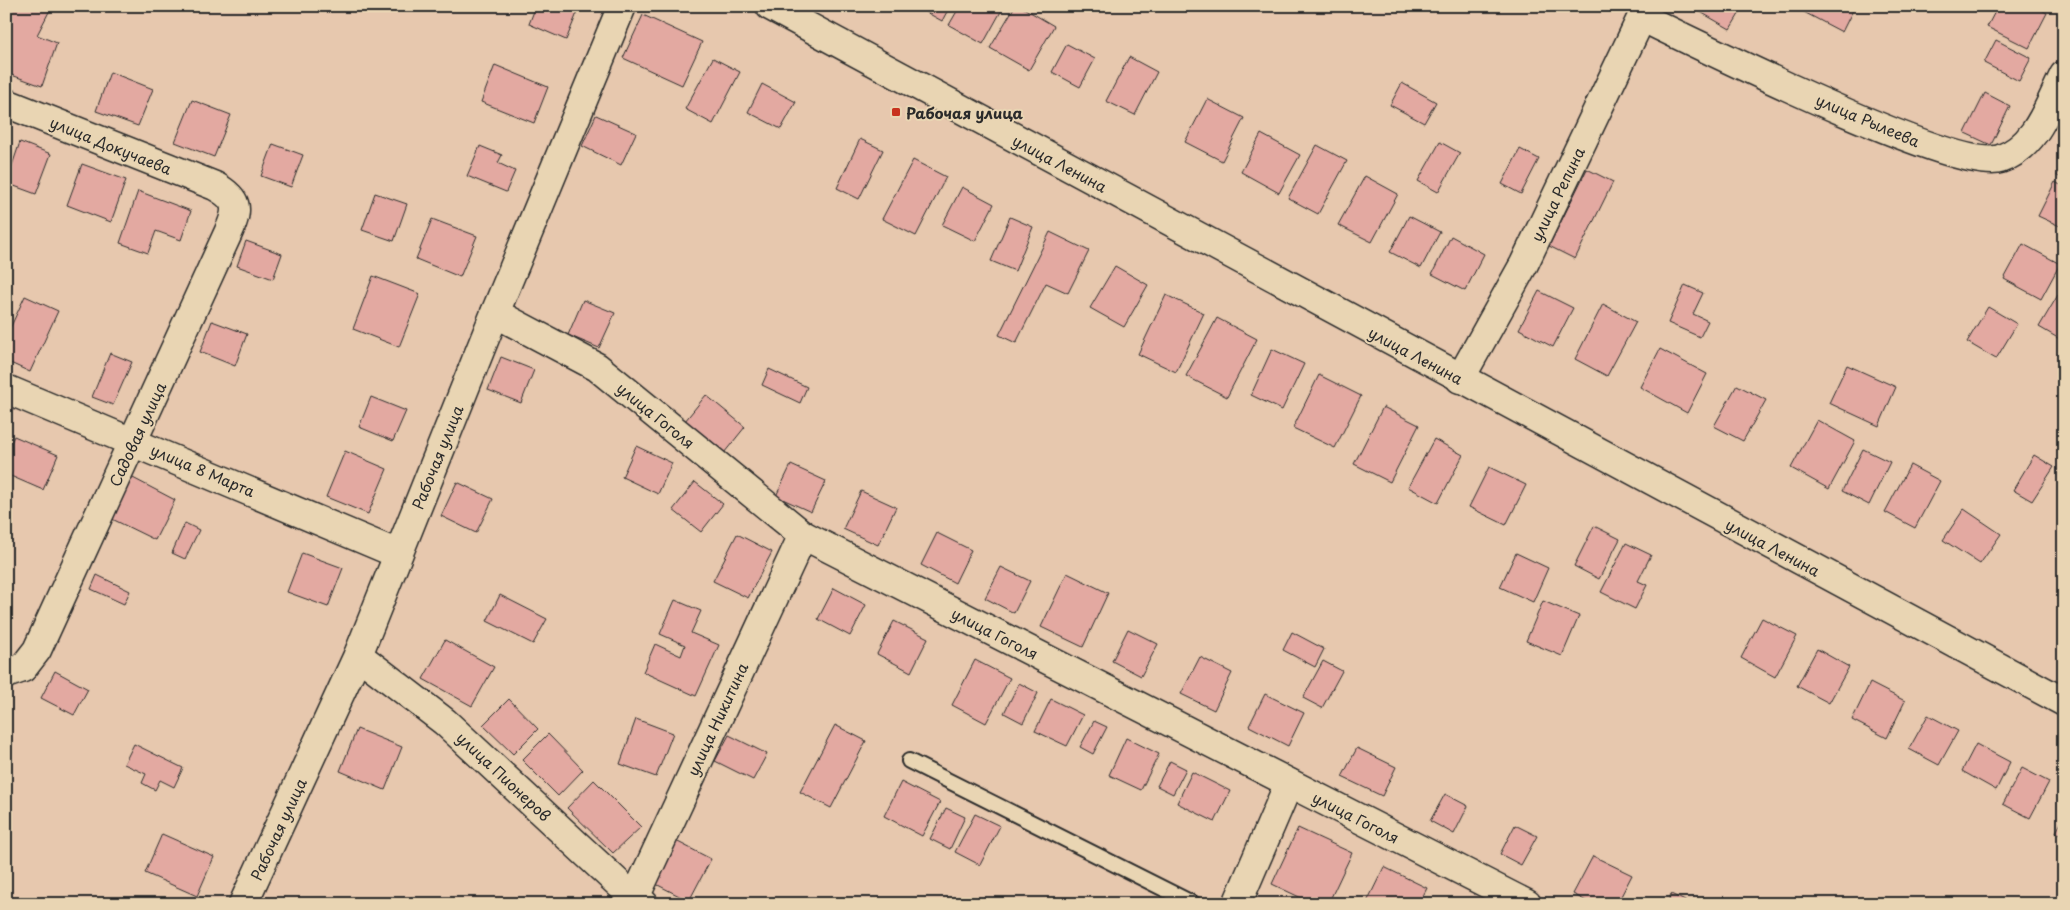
<svg xmlns="http://www.w3.org/2000/svg" width="2070" height="910" font-family="'Playpen Sans',sans-serif">
<rect width="100%" height="100%" fill="#e7c8ae"/>
<filter id="ink" filterUnits="userSpaceOnUse"><feTurbulence type="fractalNoise" baseFrequency=".02" numOctaves="2"/><feDisplacementMap in="SourceGraphic" scale="10" xChannelSelector="R" yChannelSelector="G"/><feConvolveMatrix kernelMatrix="1 2 1 2 8 2 1 2 1" color-interpolation-filters="sRGB"/></filter>
<g filter="url(#ink)">
<g fill="#e3a9a1" stroke="#2b2b2b">
<path d="M13 6H52L37 35 57 43 42 86 6 73V17Z"/>
<path d="M536 6H580L566 40 529 24Z"/>
<path d="M915 6H950L942 21Z"/>
<path d="M960 6H1004L983 44 949 25Z"/>
<path d="M1015 6H1020L1054 26 1029 70 990 48Z"/>
<path d="M1699 6H1744L1730 29 1697 10Z"/>
<path d="M1802 6H1846L1853 10 1842 32 1800 10Z"/>
<path d="M1998 6H2034L2047 13 2029 48 1987 27Z"/>
<path d="M643 15 702 42 682 85 623 58Z"/>
<path d="M1996 40 2031 58 2019 81 1984 63Z"/>
<path d="M1067 44 1095 59 1080 87 1052 72Z"/>
<path d="M1129 57 1157 72 1135 115 1106 101Z"/>
<path d="M713 58 740 72 713 124 685 109Z"/>
<path d="M495 65 548 87 534 123 481 102Z"/>
<path d="M110 72 153 89 138 126 96 111Z"/>
<path d="M1402 83 1436 102 1424 123 1390 105Z"/>
<path d="M762 84 796 102 781 129 748 112Z"/>
<path d="M1985 93 2010 106 1991 145 1965 133Z"/>
<path d="M1207 99 1244 118 1222 161 1185 142Z"/>
<path d="M192 100 231 115 214 157 175 142Z"/>
<path d="M596 115 636 133 621 165 582 146Z"/>
<path d="M1261 134 1300 155 1279 193 1241 172Z"/>
<path d="M860 139 883 150 859 199 837 188Z"/>
<path d="M20 142 51 154 36 194 6 183Z"/>
<path d="M1440 142 1460 153 1438 192 1418 181Z"/>
<path d="M273 144 303 155 291 187 261 176Z"/>
<path d="M1317 145 1347 161 1318 214 1288 198Z"/>
<path d="M480 146 502 155 498 163 515 171 506 192 467 176Z"/>
<path d="M1520 149 1539 159 1521 194 1502 184Z"/>
<path d="M913 160 946 177 916 236 882 219Z"/>
<path d="M2064 162V179L2057 176Z"/>
<path d="M82 164 126 180 111 222 67 205Z"/>
<path d="M1587 169 1613 182 1575 259 1549 246Z"/>
<path d="M1365 176 1398 194 1372 242 1338 225Z"/>
<path d="M2055 182 2064 187V228L2038 216Z"/>
<path d="M962 187 994 204 975 241 942 225Z"/>
<path d="M138 191 191 211 181 240 156 231 148 253 120 243Z"/>
<path d="M375 193 407 204 394 241 362 230Z"/>
<path d="M1409 216 1440 232 1421 268 1390 252Z"/>
<path d="M1010 217 1033 227 1015 271 991 261Z"/>
<path d="M432 219 477 236 460 277 416 259Z"/>
<path d="M1050 232 1089 251 1068 293 1046 283 1016 343 999 335Z"/>
<path d="M1451 236 1484 254 1465 291 1432 274Z"/>
<path d="M246 241 282 254 273 279 237 266Z"/>
<path d="M2023 244 2060 264 2041 299 2004 279Z"/>
<path d="M1115 266 1148 285 1124 327 1090 308Z"/>
<path d="M373 276 420 294 399 347 353 329Z"/>
<path d="M1685 285 1703 293 1693 314 1708 321 1700 337 1668 323Z"/>
<path d="M1539 291 1573 308 1553 347 1519 329Z"/>
<path d="M1166 295 1204 313 1176 372 1138 354Z"/>
<path d="M2058 295 2064 299 2063 341 2039 327Z"/>
<path d="M25 296 58 311 30 372 6 361V337Z"/>
<path d="M583 300 615 313 599 348 568 335Z"/>
<path d="M1603 304 1636 322 1607 376 1575 359Z"/>
<path d="M1988 307 2017 324 1996 359 1967 342Z"/>
<path d="M1217 318 1257 339 1227 397 1186 376Z"/>
<path d="M212 321 247 334 235 366 200 352Z"/>
<path d="M1272 349 1304 364 1282 410 1251 395Z"/>
<path d="M1660 349 1707 374 1687 413 1640 387Z"/>
<path d="M110 353 132 362 113 405 92 397Z"/>
<path d="M501 357 534 370 521 403 488 390Z"/>
<path d="M1847 365 1896 387 1879 426 1829 403Z"/>
<path d="M769 369 807 387 800 403 762 385Z"/>
<path d="M1319 375 1361 396 1335 448 1293 428Z"/>
<path d="M1737 385 1766 400 1743 441 1714 426Z"/>
<path d="M706 395 745 427 724 453 685 421Z"/>
<path d="M371 397 406 411 393 441 359 427Z"/>
<path d="M1383 407 1419 425 1390 482 1354 464Z"/>
<path d="M1817 420 1855 441 1829 489 1791 468Z"/>
<path d="M14 436 58 455 43 490 6 474V453Z"/>
<path d="M1434 439 1463 455 1438 503 1408 487Z"/>
<path d="M636 446 672 463 658 494 622 477Z"/>
<path d="M1863 449 1890 462 1869 505 1842 491Z"/>
<path d="M345 451 387 469 368 514 326 497Z"/>
<path d="M2034 455 2054 467 2032 501 2013 490Z"/>
<path d="M791 465 826 481 811 512 776 496Z"/>
<path d="M1910 465 1940 481 1915 528 1885 512Z"/>
<path d="M1489 467 1526 485 1506 525 1469 507Z"/>
<path d="M131 477 175 500 155 540 110 518Z"/>
<path d="M457 482 493 499 476 533 441 516Z"/>
<path d="M695 482 723 504 701 532 673 510Z"/>
<path d="M861 491 896 507 878 545 843 529Z"/>
<path d="M1964 509 2001 534 1980 564 1943 540Z"/>
<path d="M185 523 199 530 185 559 172 553Z"/>
<path d="M1594 526 1620 539 1599 579 1574 566Z"/>
<path d="M937 533 971 550 955 583 921 565Z"/>
<path d="M737 534 772 552 748 598 713 581Z"/>
<path d="M1626 543 1651 555 1638 581 1647 585 1635 609 1601 592Z"/>
<path d="M302 553 343 568 328 607 287 592Z"/>
<path d="M1516 553 1548 568 1533 602 1500 587Z"/>
<path d="M1001 567 1030 581 1014 613 985 598Z"/>
<path d="M1067 573 1108 593 1083 647 1041 627Z"/>
<path d="M97 575 130 591 124 604 91 589Z"/>
<path d="M834 588 866 605 850 636 818 619Z"/>
<path d="M500 595 547 619 533 644 487 621Z"/>
<path d="M675 600 701 611 691 633 719 645 696 696 643 672 655 644 681 656 685 645 660 634Z"/>
<path d="M1543 601 1579 616 1562 656 1526 641Z"/>
<path d="M1762 618 1797 636 1775 677 1741 658Z"/>
<path d="M894 621 928 638 911 672 877 654Z"/>
<path d="M1128 629 1158 644 1141 676 1112 661Z"/>
<path d="M1292 632 1324 649 1315 667 1283 650Z"/>
<path d="M445 640 494 667 472 706 423 679Z"/>
<path d="M1817 649 1849 667 1829 703 1797 686Z"/>
<path d="M1200 657 1232 673 1214 710 1181 694Z"/>
<path d="M975 660 1010 678 986 723 952 705Z"/>
<path d="M1323 661 1342 671 1322 708 1303 698Z"/>
<path d="M55 671 88 689 74 715 41 698Z"/>
<path d="M1019 683 1038 693 1023 723 1004 713Z"/>
<path d="M1870 683 1905 701 1887 738 1852 720Z"/>
<path d="M1265 694 1304 713 1288 746 1249 726Z"/>
<path d="M509 699 538 729 513 754 483 725Z"/>
<path d="M1051 699 1083 715 1067 746 1035 731Z"/>
<path d="M1928 715 1958 731 1939 765 1909 749Z"/>
<path d="M636 719 673 733 656 777 620 764Z"/>
<path d="M1094 721 1107 727 1093 754 1080 747Z"/>
<path d="M835 725 866 741 831 808 800 792Z"/>
<path d="M357 729 402 747 385 790 340 771Z"/>
<path d="M548 734 583 770 558 796 522 760Z"/>
<path d="M729 735 767 754 753 780 715 761Z"/>
<path d="M1126 738 1159 754 1141 790 1109 775Z"/>
<path d="M134 744 183 768 174 787 160 780 155 790 142 783 146 774 124 764Z"/>
<path d="M1976 744 2010 762 1996 790 1962 771Z"/>
<path d="M1357 748 1396 767 1382 796 1342 777Z"/>
<path d="M1170 761 1186 769 1173 794 1157 786Z"/>
<path d="M2022 768 2049 782 2030 818 2003 804Z"/>
<path d="M1192 772 1230 791 1215 822 1177 803Z"/>
<path d="M594 780 641 827 613 853 567 808Z"/>
<path d="M901 782 940 802 922 836 884 816Z"/>
<path d="M1445 794 1468 806 1454 834 1430 821Z"/>
<path d="M946 808 965 817 950 849 930 839Z"/>
<path d="M975 814 1000 826 980 865 955 852Z"/>
<path d="M2064 817V836L2056 832Z"/>
<path d="M1515 825 1537 836 1521 865 1500 854Z"/>
<path d="M1298 828 1352 853 1328 904H1314L1272 884Z"/>
<path d="M162 834 214 857 197 896 145 873Z"/>
<path d="M676 841 711 859 689 901 654 883Z"/>
<path d="M1593 856 1632 875 1617 904H1592L1573 894Z"/>
<path d="M1384 867 1427 888 1419 904H1366Z"/>
<path d="M1671 894 1691 904H1667Z"/>
</g>
<g fill="none" stroke-linecap="round" stroke-linejoin="round">
<g stroke="#2b2b2b" stroke-width="18">
<path id="service" d="M909 761 1194 904"/>
</g>
<g stroke="#2b2b2b" stroke-width="31">
<g id="minor">
<path d="M1643 18C1697 44 1956 173 2000 159 2036 147 2048 107 2064 75"/>
<path d="M6 103 215 186C238 199 239 208 229 231L37 650 23 668 6 674"/>
<path d="M495 313 597 367 803 535 1527 904"/>
<path d="M1460 379 1524 264 1647 6"/>
<path d="M6 389 398 554"/>
<path d="M358 655 445 722 634 898 644 904"/>
<path d="M243 904 358 655 495 313 622 6"/>
<path d="M632 904 803 535"/>
<path d="M1237 904 1289 783"/>
</g>
</g>
<g stroke="#2b2b2b" stroke-width="31">
<path id="tertiary" d="M770 6 2064 702"/>
</g>
<use href="#service" stroke="#e9d5b3" stroke-width="14"/>
<use href="#minor" stroke="#e9d5b3" stroke-width="28"/>
<use href="#tertiary" stroke="#e9d5b3" stroke-width="28"/>
</g>
</g>
<rect fill="#c8321e" stroke="#e9d5b3" stroke-width="2" x="891" y="107" width="10" height="10" rx="2.5"/>
<g text-anchor="middle" dominant-baseline="central" stroke-width="4" stroke-linejoin="round" paint-order="stroke">
<g font-size="15" font-weight="bold" fill="#2b2b2b" stroke="#e9d5b3" text-anchor="start">
<text x="906" y="112">Рабочая улица</text>
</g>
<g font-size="15" fill="#2b2b2b" stroke="#e9d5b3">
<text transform="translate(1868 120) rotate(23)">улица Рылеева</text>
<text transform="translate(111 145) rotate(22)">улица Докучаева</text>
<text transform="translate(1060 163) rotate(28)">улица Ленина</text>
<text transform="translate(1557 194) rotate(-64)">улица Репина</text>
<text transform="translate(1416 355) rotate(28)">улица Ленина</text>
<text transform="translate(656 415) rotate(39)">улица Гоголя</text>
<text transform="translate(137 434) rotate(-65)">Садовая улица</text>
<text transform="translate(437 457) rotate(-68)">Рабочая улица</text>
<text transform="translate(203 470) rotate(23)">улица 8 Марта</text>
<text transform="translate(1773 547) rotate(28)">улица Ленина</text>
<text transform="translate(995 633) rotate(27)">улица Гоголя</text>
<text transform="translate(717 719) rotate(-65)">улица Никитина</text>
<text transform="translate(504 776) rotate(43)">улица Пионеров</text>
<text transform="translate(1356 817) rotate(27)">улица Гоголя</text>
<text transform="translate(278 829) rotate(-65)">Рабочая улица</text>
</g>
</g>
<rect width="2070" height="910" fill="none" stroke="#e9d5b3" stroke-width="25"/>
<rect x="12" y="12" width="2045" height="885" fill="none" stroke="#2b2b2b" stroke-width="2" filter="url(#ink)"/>
</svg>
